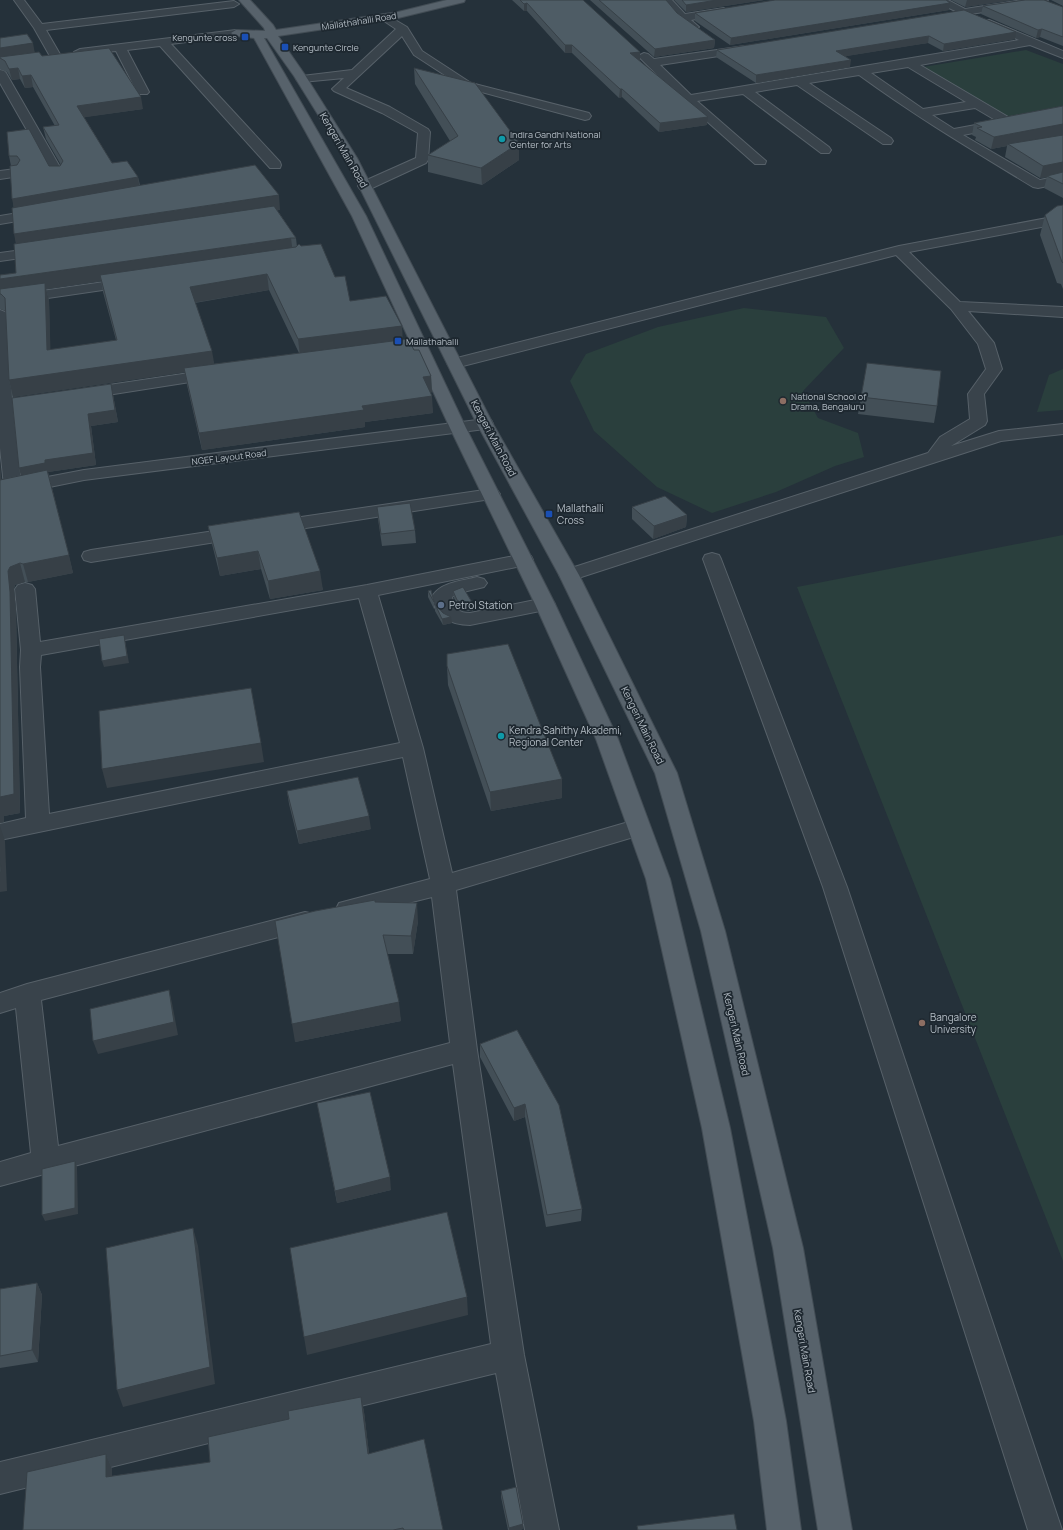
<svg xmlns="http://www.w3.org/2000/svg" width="1063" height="1530" font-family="Manrope,sans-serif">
<rect width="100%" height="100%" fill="#25313a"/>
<g fill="#2a3f3d">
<path d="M1026 50 1063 64V106L1008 117 923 67Z"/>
<path d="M744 308 826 317 844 348 803 391 818 418 858 433 864 457 835 466 776 492 712 513 657 487 594 431 570 381 586 354 658 327Z"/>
<path d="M1063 369V410L1037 412 1049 375Z"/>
<path d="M1063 535V1261L797 587Z"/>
</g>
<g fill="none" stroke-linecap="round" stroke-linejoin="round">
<g stroke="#576169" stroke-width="2">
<g id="minor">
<path d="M14 0H24L42 24 234 1 239 4 234 7 46 30 61 56 55 59 51 58 34 28Z"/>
<path d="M661 0H672L685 14 724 8 729 11 724 14 691 20 699 27 694 30C681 27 669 11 661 0Z"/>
<path d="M935 0H948L965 9 1023 0H1048L1043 3 964 15 936 2Z"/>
<path d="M385 14 407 27 422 51 471 83 589 113 591 116 589 119 585 120 463 87 414 55 402 36 346 88 390 107 428 129 430 132 428 160 426 163 370 189H360L358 186 360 183 416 158 418 133 382 113 334 91 332 89 344 78 302 82 298 81 296 79 298 77 302 76 352 70 396 29 381 19 380 17 381 15Z"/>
<path d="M989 20 1063 51V58L1030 45 920 65 1010 118 1063 108V116L963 135 1040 180 1063 175V183L1038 188 1033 187C974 151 915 116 859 75L809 83 891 138 893 141 891 144H883L797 85 755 92 829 147 831 150 829 153H821L743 94 697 101 766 161 765 164H755L684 101 638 56 644 53 648 54 654 59 745 46 749 47 751 49 749 51 745 52 660 65 691 95 1019 40 985 25 984 23 985 21ZM908 67 966 102 923 109 871 73ZM975 108 997 121 954 129 932 115Z"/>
<path d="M236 30 240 31 241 33 240 35 171 44 280 162 281 165 280 168H270L160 46 127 50 149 92 147 94H139L137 92 116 51 80 55 74 52 80 49Z"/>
<path d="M0 70 4 71 6 73 64 174 63 177H53L52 174 0 83Z"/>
<path d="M15 169 20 170 21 173 20 176 0 179V171Z"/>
<path d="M42 209 47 210 49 213 47 216 0 224V216Z"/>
<path d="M1063 215V223L909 252 960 302 1063 307V317L968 311 994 343 1002 369 984 394 987 421 985 425 951 446 999 431 1063 424V434L1001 441 569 581 562 579 559 575 562 571 928 453 940 437 970 419 968 394 986 369 978 344 951 309 896 255 455 368 449 366 447 363 449 360 899 246Z"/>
<path d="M44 247 49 248 51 251 49 254 0 261V253Z"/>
<path d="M132 278 137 279 139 282 137 285 0 305V297Z"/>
<path d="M0 310 5 312 8 315 12 399 42 395 48 397 50 400 48 403 13 409 21 482 84 470 485 419 491 420 493 424 491 428 485 429 84 480 0 497V487L4 486 0 448Z"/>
<path d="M216 369 222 371 224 374 222 377 82 399 76 397 74 394 76 391 82 389Z"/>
<path d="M491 489 497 490 500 494 497 498 274 533 268 531 265 527 268 523 274 521Z"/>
<path d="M240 527 247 529 249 533 247 537 91 562 84 560 82 556 84 552 91 550Z"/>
<path d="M712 553 719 555 721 559 847 887 1062 1530H1028L823 887 703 559 705 555Z"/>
<path d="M524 554 531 556 533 560 531 564 378 595 423 748 452 873 639 819 647 821 650 827 647 833 456 890 477 1050 524 1355 559 1530H525L496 1373 0 1494V1462L491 1344 453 1064 0 1186V1162L31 1153 16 1008 0 1013V993L27 984 305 912 314 914 317 921 314 928 305 930 41 1000 58 1146 450 1043 432 897 348 918 339 915 336 909 339 903 430 879 403 757 0 840V824L26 818 20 667 21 650 15 589 18 585 25 583 32 585 35 589 40 642 367 585ZM359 598 400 743 49 814 40 667 41 655Z"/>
<path d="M477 577 484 579 487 583 484 587 459 593 452 597C454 609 459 613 470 613L545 598 552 600 555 604 552 608 545 610 470 625C452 625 432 617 433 595 442 582 462 581 477 577Z"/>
</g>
</g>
<g stroke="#424c54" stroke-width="2">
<path id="major" d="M239 0H250L273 25 276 30 398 12 447 0H465L464 2 398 18 278 36 305 75 357 158 493 424 579 575 677 773 725 931 803 1248 852 1530H818L773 1248 701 931 655 773 559 575 477 424 345 158 294 76 267 38H264L366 216 466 428 555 604 618 739 670 879 730 1128 786 1421 801 1530H767L754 1421 702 1128 646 879 596 739 535 604 450 428 352 216 254 38 236 36 231 33 236 30 265 31 264 28Z"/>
</g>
<use href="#minor" fill="#39434b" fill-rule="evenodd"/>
<use href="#major" fill="#57626b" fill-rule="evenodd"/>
</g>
<g fill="#434f57" fill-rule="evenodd">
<path d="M512 0H583L640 60H639L707 125 659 132 622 97 619 98 572 53H565L527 11H524Z"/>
<path d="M590 0H666L677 13 715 40 714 48 654 57Z"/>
<path d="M674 0H764L686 12Z"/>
<path d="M951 0H1013L965 7Z"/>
<path d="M1051 0H1063V6Z"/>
<path d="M983 6 1063 7V46L1040 37 1036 38 981 14Z"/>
<path d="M949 10 730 45 695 21V13Z"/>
<path d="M964 10 1015 39 943 51 928 43 914 45 846 56 850 67 756 83 716 57 717 50Z"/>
<path d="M0 38 35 52 143 109 84 117 112 163 138 177 140 185 280 210H277L296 238 297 247 301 246 335 277 350 301 402 339 414 350 431 376 432 392 430 393 433 413 365 422V427L202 450 187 385 185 372 13 397 9 380 6 311 0 309V275L16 273V244L11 166 9 156 7 132 49 166H60L61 165 46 139 43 127 55 126 33 87 25 88 20 79 12 80 7 72 0 69ZM101 281 103 292 116 340 50 350 49 300 46 289ZM269 290 299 353 214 364 195 303Z"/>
<path d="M414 68 519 143V160L482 185 428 172V155L450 141 415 84Z"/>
<path d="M1063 106V198L1044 188 1047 177 1040 178 1005 157 1007 146 991 149 975 140 976 137 972 135 974 123Z"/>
<path d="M1063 205V289L1061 284 1057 283 1040 235 1045 215Z"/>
<path d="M111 384 118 422 91 426 96 465 48 472 73 573 28 582H25L15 585 14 589 16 611 20 813 4 816V822L0 823 2 479 21 475Z"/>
<path d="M861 397 937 406 934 423 858 414Z"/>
<path d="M377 507 415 530 416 543 382 546 378 519Z"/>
<path d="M632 507 687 515 686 527 653 539 632 519Z"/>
<path d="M299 512 323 590 270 599 261 569 220 576 212 544 208 526Z"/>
<path d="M428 591 434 602V609L428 597Z"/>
<path d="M453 591 473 604V611H463L457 606 454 598Z"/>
<path d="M435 604 452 623 443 625 435 611Z"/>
<path d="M447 666 562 779V798L491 811 448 685Z"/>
<path d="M287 791 371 829 299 844 289 804Z"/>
<path d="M375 902 418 921 413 954H387L401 1021 295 1042Z"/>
<path d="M517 1030 582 1209 581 1221 546 1227 525 1117 514 1121 480 1057V1044Z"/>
<path d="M317 1103 391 1190 337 1203Z"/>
<path d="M37 1283 42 1295 38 1362 0 1368V1289Z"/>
<path d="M361 1397 364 1412 369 1454 443 1530H23L106 1454 112 1469V1476L210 1462 289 1419Z"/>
<path d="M501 1491 523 1524V1529L520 1530H508L501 1497Z"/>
</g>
<g fill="#374047">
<path d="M717 0H764L686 12V5Z"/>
<path d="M967 0H1013L965 7Z"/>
<path d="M527 3V11H524V4Z"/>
<path d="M950 3 949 10 730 45 731 38Z"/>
<path d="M1042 29 1040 37 1036 38 1038 30Z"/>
<path d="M1016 32 1015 39 943 51 944 44Z"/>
<path d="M929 36 928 43 835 58 836 51Z"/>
<path d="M715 40 714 48 654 57 655 49Z"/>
<path d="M33 43 35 54 0 58V48Z"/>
<rect x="565" y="45" width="7" height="8"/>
<path d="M640 52V60L630 61V53Z"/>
<path d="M851 60 850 67 756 83V75Z"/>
<path d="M18 68 20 79 12 80 9 69Z"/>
<path d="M31 75 33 87 25 88 22 76Z"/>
<path d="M620 89H622V97L619 98Z"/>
<path d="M141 97 143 109 80 118 77 106Z"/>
<path d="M708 117 707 125 659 132 660 123Z"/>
<path d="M1063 124V136L1008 144 1007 146 991 149 994 137Z"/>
<path d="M519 143V160L482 185 481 168Z"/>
<path d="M1063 162V174L1047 176V177L1040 178 1043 166Z"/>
<path d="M138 177 140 190 15 212 12 199Z"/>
<path d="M279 195 280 210 17 249 14 234Z"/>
<path d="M291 238 293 254 100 275 101 281 46 289 49 300 51 367 47 350 45 289 1 294H0V279Z"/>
<path d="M267 274 269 290 192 303 190 287Z"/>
<path d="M402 326 403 343 300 356 298 339Z"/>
<path d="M212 351 215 368 13 397 9 380Z"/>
<path d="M431 376 432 392 424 394 423 377Z"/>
<path d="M111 384 118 422 91 426 96 465 48 472 22 480 19 468 45 460 88 414Z"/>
<path d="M432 396 433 413 365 422V427L202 450 199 433 362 406Z"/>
<path d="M0 462 2 485 0 486Z"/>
<path d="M687 515 686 527 653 539 654 526Z"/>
<path d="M258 551 261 569 220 576 217 558Z"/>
<path d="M69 555 73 573 28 582 23 564Z"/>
<path d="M20 563 25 582 15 585 14 589 16 611 20 813 4 816V822L0 823V797L8 571 10 567Z"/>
<path d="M320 571 323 590 270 599 268 581Z"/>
<path d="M451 617 452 623 443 625 442 619Z"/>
<path d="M124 635 129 663 104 667 102 661Z"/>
<path d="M261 743 264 762 107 788 102 769Z"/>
<path d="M562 779V798L491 811 490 792Z"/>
<path d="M369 816 371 829 299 844 297 831Z"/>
<path d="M0 826 5 841 7 891 0 892Z"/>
<path d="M417 903 418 921 413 954 411 936Z"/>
<path d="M169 990 172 1003 178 1035 98 1054 93 1041Z"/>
<path d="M399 1002 401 1021 295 1042 292 1024Z"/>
<path d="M525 1104V1117L514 1121V1108Z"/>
<path d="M75 1161 77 1167 78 1214 45 1221 42 1215Z"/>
<path d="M390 1177 391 1190 337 1203 335 1191Z"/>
<path d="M193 1228 198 1246 215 1384 123 1407 117 1390Z"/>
<path d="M37 1283 42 1295 38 1362 32 1350Z"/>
<path d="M467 1297 468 1315 307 1355 304 1337Z"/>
<path d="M361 1397 364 1412 371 1469 368 1454Z"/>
<path d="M106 1454 112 1469V1491L106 1477Z"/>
<path d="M523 1524V1529L520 1530H509V1528Z"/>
</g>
<g fill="#4e5c65" stroke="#374047">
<path d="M520 0H583L640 52 630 53 708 117 660 123 622 89H620L572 45H565L527 3 524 4Z"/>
<path d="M599 0H666L677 13 715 40 655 49Z"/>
<path d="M682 0H717L686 5Z"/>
<path d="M775 0H946L950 3 731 38 695 13Z"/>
<path d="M1025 0H1044L1063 7V37L1042 29 1038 30 983 6Z"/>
<path d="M964 10 1016 32 944 44 929 36 916 38 836 51 851 60 756 75 717 50Z"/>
<path d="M27 34 33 43 0 48V38Z"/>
<path d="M109 48 141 97 77 106 112 163 127 161 138 177 12 199 10 166 17 165 20 160 17 156H9L7 132 29 129 49 166H60L63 161 43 127 59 125 31 75 22 76 18 68 9 69 5 61 0 58V57L39 52 42 56Z"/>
<path d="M414 68 475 83 519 143 481 168 428 155 458 136Z"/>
<path d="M1063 106V124L994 137 977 128 982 127 974 123Z"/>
<path d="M1063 135V162L1043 166 1008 144Z"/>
<path d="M255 165 279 195 14 234 12 208Z"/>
<path d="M1063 172V184L1047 176Z"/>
<path d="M1063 205V263L1062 262 1045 215 1057 206Z"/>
<path d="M274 206 296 238H291L0 279V275L16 273 14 244Z"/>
<path d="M299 244 301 246 321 244 335 277 345 276 350 301 386 296 402 326 298 339 267 274 190 287 212 351 9 380 5 298 1 294H0V289L45 283 47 350 117 340 100 275 296 247Z"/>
<path d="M408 339 414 350H419L431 376 423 377 432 396 362 406 364 410 199 433 184 368Z"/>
<path d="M867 363 941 371 937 406 861 397Z"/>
<path d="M111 384 115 410 88 414 93 453 45 460V463L19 468 12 398Z"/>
<path d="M47 470 69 555 23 564 20 563 10 567 8 571 10 592 14 794 0 797V480Z"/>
<path d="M665 496 687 515 654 526 632 507Z"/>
<path d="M410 503 415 530 381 534 377 507Z"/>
<path d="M299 512 320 571 268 581 258 551 217 558 208 526Z"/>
<path d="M463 587 473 604H463L457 600 453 591Z"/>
<path d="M431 590 434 602 428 591Z"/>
<path d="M435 604 443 613 451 617 442 619Z"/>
<path d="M124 635 127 656 102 661 99 639Z"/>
<path d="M508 644 562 779 490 792 447 666V654Z"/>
<path d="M251 688 261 743 102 769 99 711Z"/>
<path d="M358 777 369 816 297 831 287 791Z"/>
<path d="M0 857 1 872H0Z"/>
<path d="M375 900V902L417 903 411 936 383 935 399 1002 292 1024 275 921 315 911Z"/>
<path d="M169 990 174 1022 93 1041 90 1009Z"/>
<path d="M517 1030 559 1105 582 1209 547 1215 525 1104 514 1108 480 1044Z"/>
<path d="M370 1092 390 1177 335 1191 317 1103Z"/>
<path d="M75 1161V1208L42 1215V1169Z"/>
<path d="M447 1212 467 1297 304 1337 290 1248Z"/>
<path d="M193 1228 210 1367 117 1390 106 1248Z"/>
<path d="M37 1283 32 1350 0 1356V1289Z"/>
<path d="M361 1397 368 1454 424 1439 443 1530H404L403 1528 393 1530H23L27 1472 106 1454V1477L210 1462 208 1437 289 1419 288 1411Z"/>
<path d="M516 1487 523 1524 509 1528 501 1491Z"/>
<path d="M734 1514 737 1530H638L637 1526Z"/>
</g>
<g fill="#1a4fb4" stroke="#1e2830" stroke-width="1.5">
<rect x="241" y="33" width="8" height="8" rx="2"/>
<rect x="281" y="43" width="8" height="8" rx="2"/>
<rect x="394" y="337" width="8" height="8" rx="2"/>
<rect x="545" y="510" width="8" height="8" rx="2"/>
</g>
<g fill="#0f9aa8" stroke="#1e2830" stroke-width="1.5">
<circle cx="502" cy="139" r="4"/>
<circle cx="501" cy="736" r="4"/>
</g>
<g fill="#8d6e63" stroke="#1e2830" stroke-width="1.5">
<circle cx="783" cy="401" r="4"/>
<circle cx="922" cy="1023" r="4"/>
</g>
<circle fill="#5c6f8a" stroke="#1e2830" stroke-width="1.5" cx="441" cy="605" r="4"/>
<g text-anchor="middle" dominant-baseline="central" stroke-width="3.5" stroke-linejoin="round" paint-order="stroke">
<g font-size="9" fill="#b5bec6" stroke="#1e2830">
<text transform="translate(359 21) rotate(-9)">Mallathahalli Road</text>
<text transform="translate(229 457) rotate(-7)">NGEF Layout Road</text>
</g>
<g font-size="9" fill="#b5bec6" stroke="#1e2830" text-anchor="start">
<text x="237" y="37" text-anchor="end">Kengunte cross</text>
<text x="293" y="47">Kengunte Circle</text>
<text x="510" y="134">Indira Gandhi National<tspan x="510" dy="10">Center for Arts</tspan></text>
<text x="406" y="341">Mallathahalli</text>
<text x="791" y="396">National School of<tspan x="791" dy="10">Drama, Bengaluru</tspan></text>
</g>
<g font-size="10" fill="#b5bec6" stroke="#1e2830">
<text transform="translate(344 150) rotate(60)">Kengeri Main Road</text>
<text transform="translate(494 438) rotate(62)">Kengeri Main Road</text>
<text transform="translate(643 725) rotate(64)">Kengeri Main Road</text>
<text transform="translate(737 1034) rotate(77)">Kengeri Main Road</text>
<text transform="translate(805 1351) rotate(80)">Kengeri Main Road</text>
</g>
<g font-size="10" fill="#b5bec6" stroke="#1e2830" text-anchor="start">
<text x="557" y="508">Mallathalli<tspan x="557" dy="12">Cross</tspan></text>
<text x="449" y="605">Petrol Station</text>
<text x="509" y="730">Kendra Sahithy Akademi,<tspan x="509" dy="12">Regional Center</tspan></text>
<text x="930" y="1017">Bangalore<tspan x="930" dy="12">University</tspan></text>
</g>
</g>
</svg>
